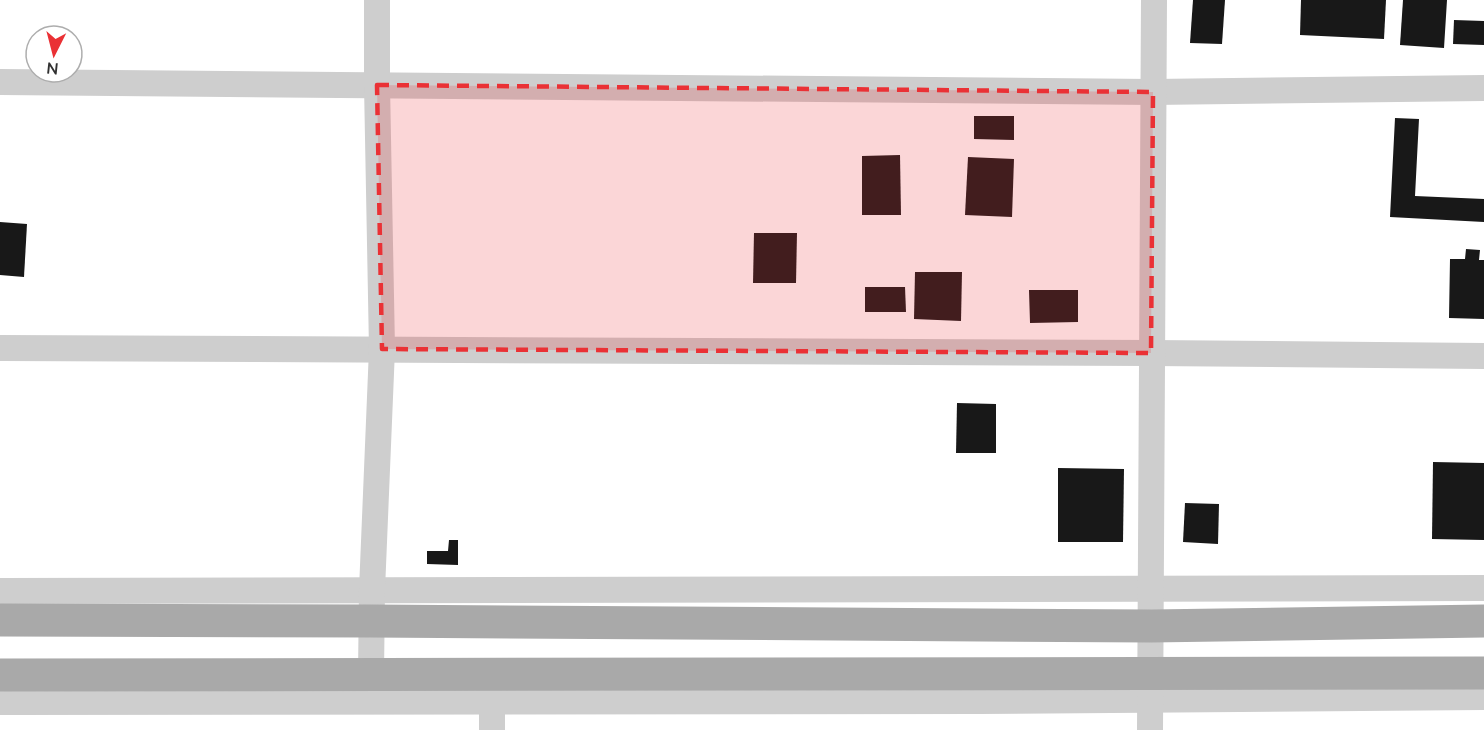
<svg xmlns="http://www.w3.org/2000/svg" width="1484" height="730" font-family="'Nunito Sans',sans-serif">
<rect width="100%" height="100%" fill="#fff"/>
<g fill="#181818">
<path d="M1193 0H1225L1222 44 1190 43Z"/>
<path d="M1301 0H1386L1384 39 1300 35Z"/>
<path d="M1403 0H1447L1444 48 1400 45Z"/>
<path d="M1454 20 1484 21V45L1453 44Z"/>
<path d="M974 116H1014V140L974 139Z"/>
<path d="M1395 118 1419 119 1415 196 1484 199V222L1390 217Z"/>
<path d="M900 155 901 215H862V156Z"/>
<path d="M968 157 1014 159 1012 217 965 215Z"/>
<path d="M0 222 27 224 24 277 0 275Z"/>
<path d="M754 233H797L796 283H753Z"/>
<path d="M1466 249 1480 250 1479 260H1484V319L1449 318 1450 259H1465Z"/>
<path d="M915 272H962L961 321 914 319Z"/>
<path d="M865 287H905L906 312H865Z"/>
<path d="M1029 290H1078V322L1030 323Z"/>
<path d="M957 403 996 404V453H956Z"/>
<path d="M1433 462 1484 463V540L1432 539Z"/>
<path d="M1058 468 1124 469 1123 542H1058Z"/>
<path d="M1185 503 1219 504 1218 544 1183 542Z"/>
<path d="M449 540H458V565L427 564V551H448Z"/>
</g>
<g fill="none" stroke-linecap="round" stroke-linejoin="round">
<g stroke="#cecece" stroke-width="26">
<path d="M0 82 1153 92 1484 88"/>
<path d="M0 348 1151 353 1484 356"/>
<path d="M0 591 1484 588"/>
<path d="M371 674 372 590 382 349 377 85V0"/>
<path d="M0 702 979 701 1484 697"/>
<path d="M492 730V684"/>
<path d="M1150 730 1154 0"/>
</g>
<g stroke="#a9a9a9" stroke-width="33">
<path d="M0 620 371 621 1151 626 1484 621"/>
<path d="M0 675 1484 673"/>
</g>
</g>
<path fill="#ea3135" fill-opacity="0.2" stroke="#ea3135" stroke-width="4.5" stroke-dasharray="12 8" stroke-linejoin="round" d="M377 85 1153 92 1151 353 382 349Z"/>
<g transform="translate(54 54) rotate(186)"><circle r="28" fill="#ffffff" stroke="#adadad" stroke-width="1.5"/>
<path d="M0-4.5L10 22L0 15L-10 22Z" fill="#ea3135"/>
<text y="-9" font-size="16" font-weight="bold" text-anchor="middle" fill="#313131">N</text>
</g>
</svg>
